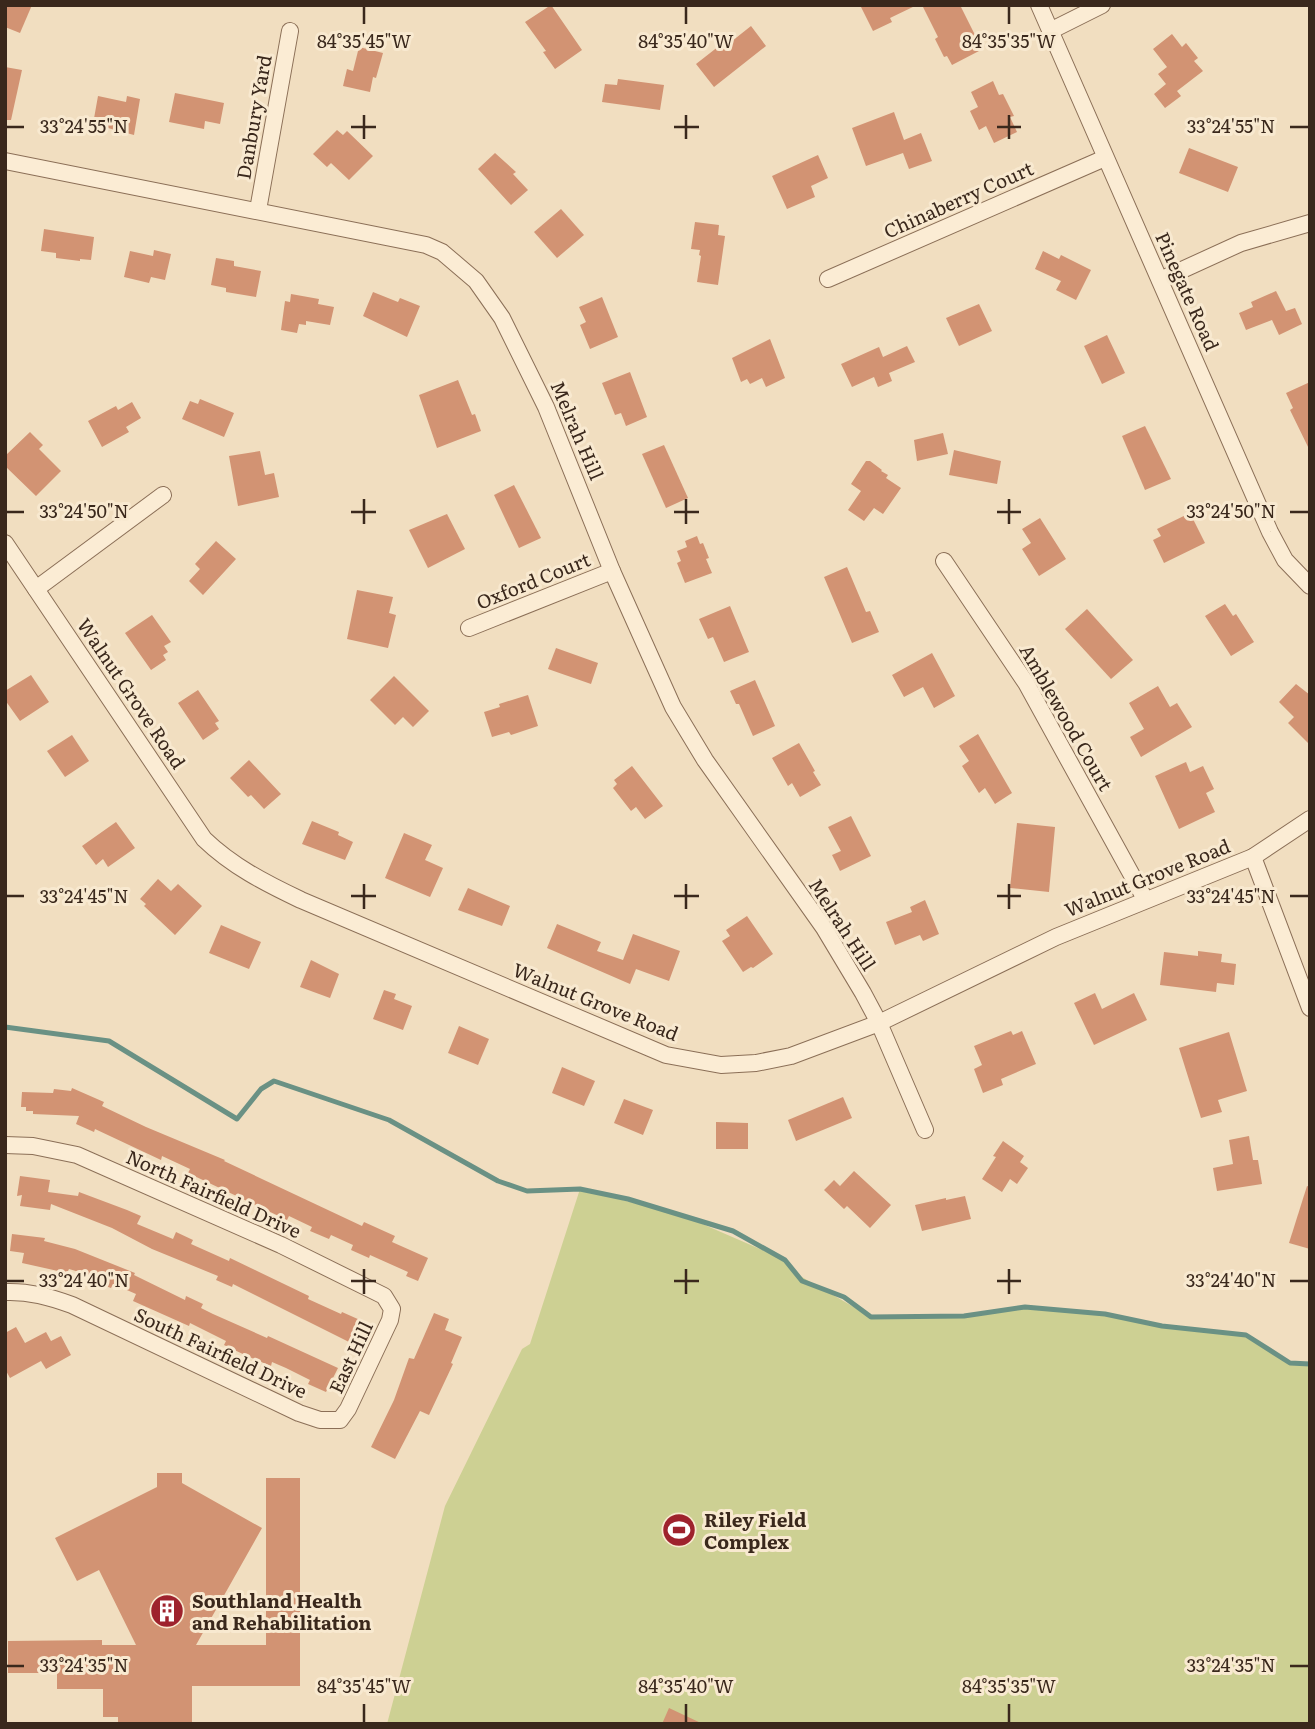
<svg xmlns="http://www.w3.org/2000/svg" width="1315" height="1729" font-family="Literata,serif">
<rect width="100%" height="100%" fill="#f1dec0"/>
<path fill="#cdd093" d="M580 1189 684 1216 785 1260 795 1273 871 1317 964 1316 1025 1307 1105 1314 1162 1326 1246 1335 1290 1363 1310 1364V1724H387L445 1506 522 1349 530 1344Z"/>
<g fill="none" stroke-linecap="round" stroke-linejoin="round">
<path stroke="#6a9184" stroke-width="5" d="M5 1027 109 1041 237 1119 261 1089 274 1081 389 1120 498 1181 527 1191 580 1189 628 1199 733 1231 785 1260 802 1281 844 1297 871 1317 964 1316 1025 1307 1105 1314 1162 1326 1246 1335 1290 1363 1310 1364"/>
</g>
<g fill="#d29373">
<path d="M5 5H32L20 33 5 27Z"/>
<path d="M551 5 582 50 555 69 543 52 546 51 525 22Z"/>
<path d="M860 5H917L890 18 892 22 873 31Z"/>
<path d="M922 5H960L977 39 974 41 979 51 952 65 947 56 944 57 935 39 938 37Z"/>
<path d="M751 26 766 46 714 87 696 64 719 46 722 49Z"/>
<path d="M1172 34 1182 47 1186 43 1198 58 1194 61 1203 71 1177 91 1181 96 1165 108 1154 94 1166 84 1158 74 1167 67 1153 49Z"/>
<path d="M359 47 383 53 376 78 373 77 370 92 343 86 347 69 353 71Z"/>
<path d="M5 67 22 70 11 120H5Z"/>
<path d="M618 79 664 85 660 110 602 102 605 84 617 85Z"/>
<path d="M993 81 999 95 1003 94 1014 116 1010 117 1017 132 994 143 986 126 979 130 970 111 978 107 971 92Z"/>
<path d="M175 93 224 103 220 124 205 121 204 129 169 122Z"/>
<path d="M98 96 126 102 127 96 140 99 134 135 93 124Z"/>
<path d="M894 112 904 140 921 133 932 161 909 169 903 153 866 166 852 128Z"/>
<path d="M337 130 343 135 347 131 373 156 349 180 331 163 327 167 313 154Z"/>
<path d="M1189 148 1238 167 1228 192 1179 173Z"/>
<path d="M495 153 516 172 513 174 528 190 511 205 478 169Z"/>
<path d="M818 155 828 178 811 186 815 197 787 209 772 176Z"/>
<path d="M561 209 584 235 557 258 534 232Z"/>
<path d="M695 222 719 225 718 235 725 236 718 285 697 282 701 256 699 255 700 250 691 249Z"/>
<path d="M44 229 94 237 91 260 80 259V261L56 258V253L41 251Z"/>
<path d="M154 250 171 254 165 280 151 277 149 283 124 277 130 251 153 256Z"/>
<path d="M1043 251 1059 259 1061 255 1091 270 1076 300 1056 290 1061 281 1035 269Z"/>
<path d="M216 258 234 261V266L261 271 256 297 226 292V288L211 285Z"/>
<path d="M1276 291 1286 311 1295 308 1302 324 1279 335 1272 320 1246 330 1239 313 1253 307 1251 302Z"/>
<path d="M373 292 398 302 400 298 420 306 407 337 363 316Z"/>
<path d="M291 294 319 299 318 304 334 307 330 325 306 321V325L299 324 297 333 281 330 285 301 290 302Z"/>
<path d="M602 297 618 337 590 349 580 325 586 322 579 307Z"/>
<path d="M979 304 992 331 959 346 946 318Z"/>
<path d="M1107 335 1125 373 1102 384 1084 346Z"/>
<path d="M770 339 785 378 766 387 762 378 750 384 747 379 741 382 732 358Z"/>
<path d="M907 346 915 362 889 373 892 381 878 387 874 377 852 387 841 364 879 347 883 357Z"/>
<path d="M630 372 647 417 626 426 621 413 615 415 602 383Z"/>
<path d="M458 380 472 415 475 414 481 431 437 448 419 395Z"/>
<path d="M1310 382V451L1290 410 1293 408 1286 393Z"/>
<path d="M200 399 234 413 224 437 182 419 190 401 198 404Z"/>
<path d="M132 402 141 418 126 427 129 432 102 447 88 421 116 406 118 410Z"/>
<path d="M1145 426 1171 479 1145 490 1122 436Z"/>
<path d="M30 432 43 445 39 449 61 471 36 496 5 466V456Z"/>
<path d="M943 433 948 454 917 461 914 440Z"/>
<path d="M664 445 688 498 666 508 642 454Z"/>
<path d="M954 450 1001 461 997 484 949 475Z"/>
<path d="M260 451 265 475 274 473 279 497 238 506 229 456Z"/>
<path d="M866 461H870L882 470 881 471 888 475 886 478 901 488 883 514 874 508 864 521 848 510 861 491 851 484Z"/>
<path d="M514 485 541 538 519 548 494 495Z"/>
<path d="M1190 513 1205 543 1164 563 1153 540 1161 536 1157 529Z"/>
<path d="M447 514 465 549 428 568 409 530Z"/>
<path d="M1040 518 1066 559 1039 576 1022 549 1031 543 1022 529Z"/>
<path d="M697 536 700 544 703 543 709 558 706 559 712 573 685 583 677 563 681 561 677 551 687 547 685 541Z"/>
<path d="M216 541 236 559 203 595 189 581 200 569 195 564Z"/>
<path d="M847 567 866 612 870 611 879 632 852 643 824 577Z"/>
<path d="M357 590 393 597 389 613 396 615 388 648 347 639Z"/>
<path d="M1225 604 1233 616 1236 614 1254 642 1231 656 1205 616Z"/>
<path d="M730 606 749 652 724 662 713 637 708 639 699 619Z"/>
<path d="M1087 609 1133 660 1111 679 1065 629Z"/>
<path d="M152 615 171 642 164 646 168 652 163 655 166 660 151 670 125 633Z"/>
<path d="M556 648 598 663 591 684 548 669Z"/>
<path d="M932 653 955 696 934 708 923 687 904 697 892 675Z"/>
<path d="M31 675 49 702 20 721 5 700V691Z"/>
<path d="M394 676 429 711 413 727 403 717 395 725 370 700Z"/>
<path d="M755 680 775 726 753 736 739 704H736L730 691Z"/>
<path d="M1296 684 1310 695V745L1288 723 1294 717 1279 702Z"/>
<path d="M1158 686 1170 707 1177 703 1192 727 1141 757 1130 737 1144 729 1129 703Z"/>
<path d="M198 690 219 721 215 723 219 729 203 740 178 703Z"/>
<path d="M528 695 538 726 511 735 509 732 492 737 484 712 500 707 499 704Z"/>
<path d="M978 734 1012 793 995 804 985 788 979 793 962 766 969 761 959 746Z"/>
<path d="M72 735 89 761 65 777 47 751Z"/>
<path d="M799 743 815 771 813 772 821 785 800 797 792 783 788 786 772 758Z"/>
<path d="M249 760 281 794 264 809 251 795 248 797 230 778Z"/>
<path d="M1186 762 1190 772 1203 766 1214 789 1206 793 1215 812 1179 829 1155 776Z"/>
<path d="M632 766 663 806 645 819 636 807 631 811 613 788 617 784 614 780Z"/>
<path d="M851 816 871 856 840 871 832 855 841 851 828 827Z"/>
<path d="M312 821 339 832 338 835 353 842 345 860 302 844Z"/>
<path d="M116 822 135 848 108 867 103 859 96 865 82 846Z"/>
<path d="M1017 823 1055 827 1049 892 1010 888Z"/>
<path d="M404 833 432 845 425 860 443 868 430 897 385 878Z"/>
<path d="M158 879 171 891 178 884 202 906 175 935 144 906 146 904 140 899Z"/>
<path d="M468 888 510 906 502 926 458 910Z"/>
<path d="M925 900 939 934 923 941 920 935 895 945 886 922 912 912 910 907Z"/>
<path d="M747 916 773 954 753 968 751 967 743 972 722 941 730 936 726 930Z"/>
<path d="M557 924 601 942 597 951 623 960 633 934 680 951 669 981 636 969 630 984 547 948Z"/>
<path d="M221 925 261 942 249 969 209 953Z"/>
<path d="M1198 951 1222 954 1221 962 1236 964 1234 985 1217 983 1216 992 1160 985 1164 952 1198 956Z"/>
<path d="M311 960 339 974 330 998 300 987Z"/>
<path d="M384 990 396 994 394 999 412 1006 403 1030 373 1019Z"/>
<path d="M1095 993 1102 1009 1134 993 1147 1020 1094 1045 1074 1003Z"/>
<path d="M459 1026 489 1039 478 1065 448 1053Z"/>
<path d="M1011 1031 1013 1035 1022 1031 1036 1064 1001 1079 1003 1085 983 1093 974 1069 982 1065 974 1046Z"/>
<path d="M1229 1032 1247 1091 1218 1100 1222 1112 1201 1118 1179 1048Z"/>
<path d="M562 1067 595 1081 584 1106 552 1093Z"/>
<path d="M72 1088 104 1102 102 1106 146 1127 225 1160 224 1161 362 1226 364 1222 395 1236 392 1242 428 1258 418 1281 406 1276 408 1272 370 1255 369 1258 351 1250 353 1245 331 1235 329 1239 310 1231 312 1227 289 1216 287 1220 188 1173 190 1169 162 1156 161 1160 95 1129 94 1132 76 1124 79 1116 33 1114V1111H26V1107H21L22 1092 53 1093 54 1089 71 1091Z"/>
<path d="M843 1097 852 1118 796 1141 788 1120Z"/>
<path d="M624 1099 653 1110 643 1135 614 1123Z"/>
<path d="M716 1122 748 1123V1149H716Z"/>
<path d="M1249 1136 1253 1160H1258L1262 1184 1217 1191 1213 1168 1233 1164 1229 1140Z"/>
<path d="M1003 1141 1024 1156 1020 1162 1028 1168 1017 1184 1010 1179 1002 1192 982 1179 996 1157 993 1156Z"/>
<path d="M854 1171 891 1205 870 1228 847 1206 844 1209 824 1190 834 1180 840 1186Z"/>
<path d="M20 1176 50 1180 48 1192 78 1196 79 1192 127 1210 141 1216 137 1224 173 1239 176 1232 193 1240 191 1244 229 1261 230 1258 309 1296 308 1299 341 1314 342 1312 360 1320 349 1342 233 1284 232 1287 216 1280 218 1276 152 1249 112 1228 51 1204 50 1210 20 1206 22 1195 17 1196Z"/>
<path d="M1307 1186 1310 1187V1249L1289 1243Z"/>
<path d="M965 1196 971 1219 922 1231 915 1205 946 1198V1200Z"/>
<path d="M12 1234 45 1238 44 1241 75 1249 135 1273 134 1275 185 1300 186 1296 203 1304 201 1308 213 1314 267 1338 268 1336 338 1368 326 1392 308 1384 310 1380 286 1368 272 1362 271 1366 247 1356 224 1345 226 1341 190 1323 189 1326 133 1301 136 1294 113 1284 111 1288 94 1282 96 1277 69 1269 67 1273 22 1263 24 1253 10 1251Z"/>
<path d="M434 1313 449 1319 445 1330 462 1337 451 1363 453 1364 429 1415 420 1411 395 1459 371 1447 394 1400 409 1358 414 1359Z"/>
<path d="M16 1327 25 1343 46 1332 51 1341 61 1336 71 1355 46 1369 41 1361 10 1378 5 1369V1333Z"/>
<path d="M157 1473H182V1483L262 1528 196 1645H266V1478H300V1686H192V1724H118V1717H103V1689H57V1673H8V1641L102 1640V1645H136L99 1570 77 1581 55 1538 157 1487Z"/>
<path d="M669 1708 703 1724H662Z"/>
</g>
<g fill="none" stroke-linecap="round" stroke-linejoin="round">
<g stroke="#8b6f57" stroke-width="18">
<g id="street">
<path d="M1039 5 1270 532 1285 560 1310 586"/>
<path d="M1050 31 1102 5"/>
<path d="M5 161 426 245 442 252 476 281 502 318 546 407 612 571 673 707 705 760 824 928 863 993 879 1023 925 1130"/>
<path d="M258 210 290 31"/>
<path d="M828 279 1105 158"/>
<path d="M1160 280 1241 243 1310 223"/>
<path d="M5 543 204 839C232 866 265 883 301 900L666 1055 721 1065 756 1063 791 1056 879 1023 1056 937 1253 857 1310 819"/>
<path d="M944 561 1026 683 1145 899"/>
<path d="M36 589 163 495"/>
<path d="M469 628 612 571"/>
<path d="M1253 857 1310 1008"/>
<path d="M5 1145 33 1146 77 1155 281 1245 384 1296 392 1309 390 1320 348 1409 340 1420H320L299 1413 72 1305C50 1297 29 1291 5 1292"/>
</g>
</g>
<use href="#street" stroke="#fbecd4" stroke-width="16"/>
</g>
<path fill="none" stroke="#3a281c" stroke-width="2.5" d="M364 7V24M686 7V24M1009 7V24M364 115V139M686 115V139M1009 115V139M7 127H24M351 127H376M674 127H699M997 127H1021M1290 127H1308M364 499V524M686 499V524M1009 499V524M7 512H24M351 512H376M674 512H699M997 512H1021M1290 512H1308M364 884V909M686 884V909M1009 884V909M7 896H24M351 896H376M674 896H699M997 896H1021M1290 896H1308M364 1269V1294M686 1269V1294M1009 1269V1294M7 1281H24M351 1281H376M674 1281H699M997 1281H1021M1290 1281H1308M7 1666H24M1290 1666H1308M364 1704V1722M686 1704V1722M1009 1704V1722"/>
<defs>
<g id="stadium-disc" transform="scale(1.75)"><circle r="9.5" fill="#9e222d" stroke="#f8e9d0"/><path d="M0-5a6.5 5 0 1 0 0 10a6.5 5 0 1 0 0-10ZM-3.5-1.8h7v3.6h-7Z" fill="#fff"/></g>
<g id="building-disc" transform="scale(1.75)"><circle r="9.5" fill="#9e222d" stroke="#f8e9d0"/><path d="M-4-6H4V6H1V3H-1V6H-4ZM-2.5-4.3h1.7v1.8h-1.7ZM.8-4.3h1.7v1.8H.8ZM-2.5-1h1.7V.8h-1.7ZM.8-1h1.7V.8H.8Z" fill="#fff"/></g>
</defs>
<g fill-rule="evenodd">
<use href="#stadium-disc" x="679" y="1530"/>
<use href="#building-disc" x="167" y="1611"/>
</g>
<g text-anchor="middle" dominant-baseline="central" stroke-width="6" stroke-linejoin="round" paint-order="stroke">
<g font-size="19" fill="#3a281c" stroke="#f8e9d0">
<text transform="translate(253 117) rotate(-80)">Danbury Yard</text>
<text transform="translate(958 199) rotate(-24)">Chinaberry Court</text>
<text transform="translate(1188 291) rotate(66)">Pinegate Road</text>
<text transform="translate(578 430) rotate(67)">Melrah Hill</text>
<text transform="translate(533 580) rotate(-22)">Oxford Court</text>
<text transform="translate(132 693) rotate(56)">Walnut Grove Road</text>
<text transform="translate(1067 717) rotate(60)">Amblewood Court</text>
<text transform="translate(1147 877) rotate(-22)">Walnut Grove Road</text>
<text transform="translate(843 924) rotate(57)">Melrah Hill</text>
<text transform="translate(596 1001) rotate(22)">Walnut Grove Road</text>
<text transform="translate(214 1193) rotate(24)">North Fairfield Drive</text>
<text transform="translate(221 1352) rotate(25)">South Fairfield Drive</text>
<text transform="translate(350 1357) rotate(-65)">East Hill</text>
</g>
<g font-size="19" font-weight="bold" fill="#3a281c" stroke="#f8e9d0" text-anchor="start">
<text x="704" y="1519">Riley Field<tspan x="704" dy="22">Complex</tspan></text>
<text x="192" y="1600">Southland Health<tspan x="192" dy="22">and Rehabilitation</tspan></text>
</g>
</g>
<g font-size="18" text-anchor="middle" fill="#3a281c" stroke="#f8e9d0" stroke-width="6" stroke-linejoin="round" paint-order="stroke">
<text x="364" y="48">84°35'45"W</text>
<text x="686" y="48">84°35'40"W</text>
<text x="1009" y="48">84°35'35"W</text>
<text x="84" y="133">33°24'55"N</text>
<text x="1231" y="133">33°24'55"N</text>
<text x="84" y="518">33°24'50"N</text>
<text x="1231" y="518">33°24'50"N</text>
<text x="84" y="903">33°24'45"N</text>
<text x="1231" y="903">33°24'45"N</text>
<text x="84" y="1287">33°24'40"N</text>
<text x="1231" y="1287">33°24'40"N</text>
<text x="84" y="1672">33°24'35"N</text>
<text x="1231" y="1672">33°24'35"N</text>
<text x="364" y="1693">84°35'45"W</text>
<text x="686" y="1693">84°35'40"W</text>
<text x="1009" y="1693">84°35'35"W</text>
</g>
<rect width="1315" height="1729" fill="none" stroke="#3a281c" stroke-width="14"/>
</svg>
